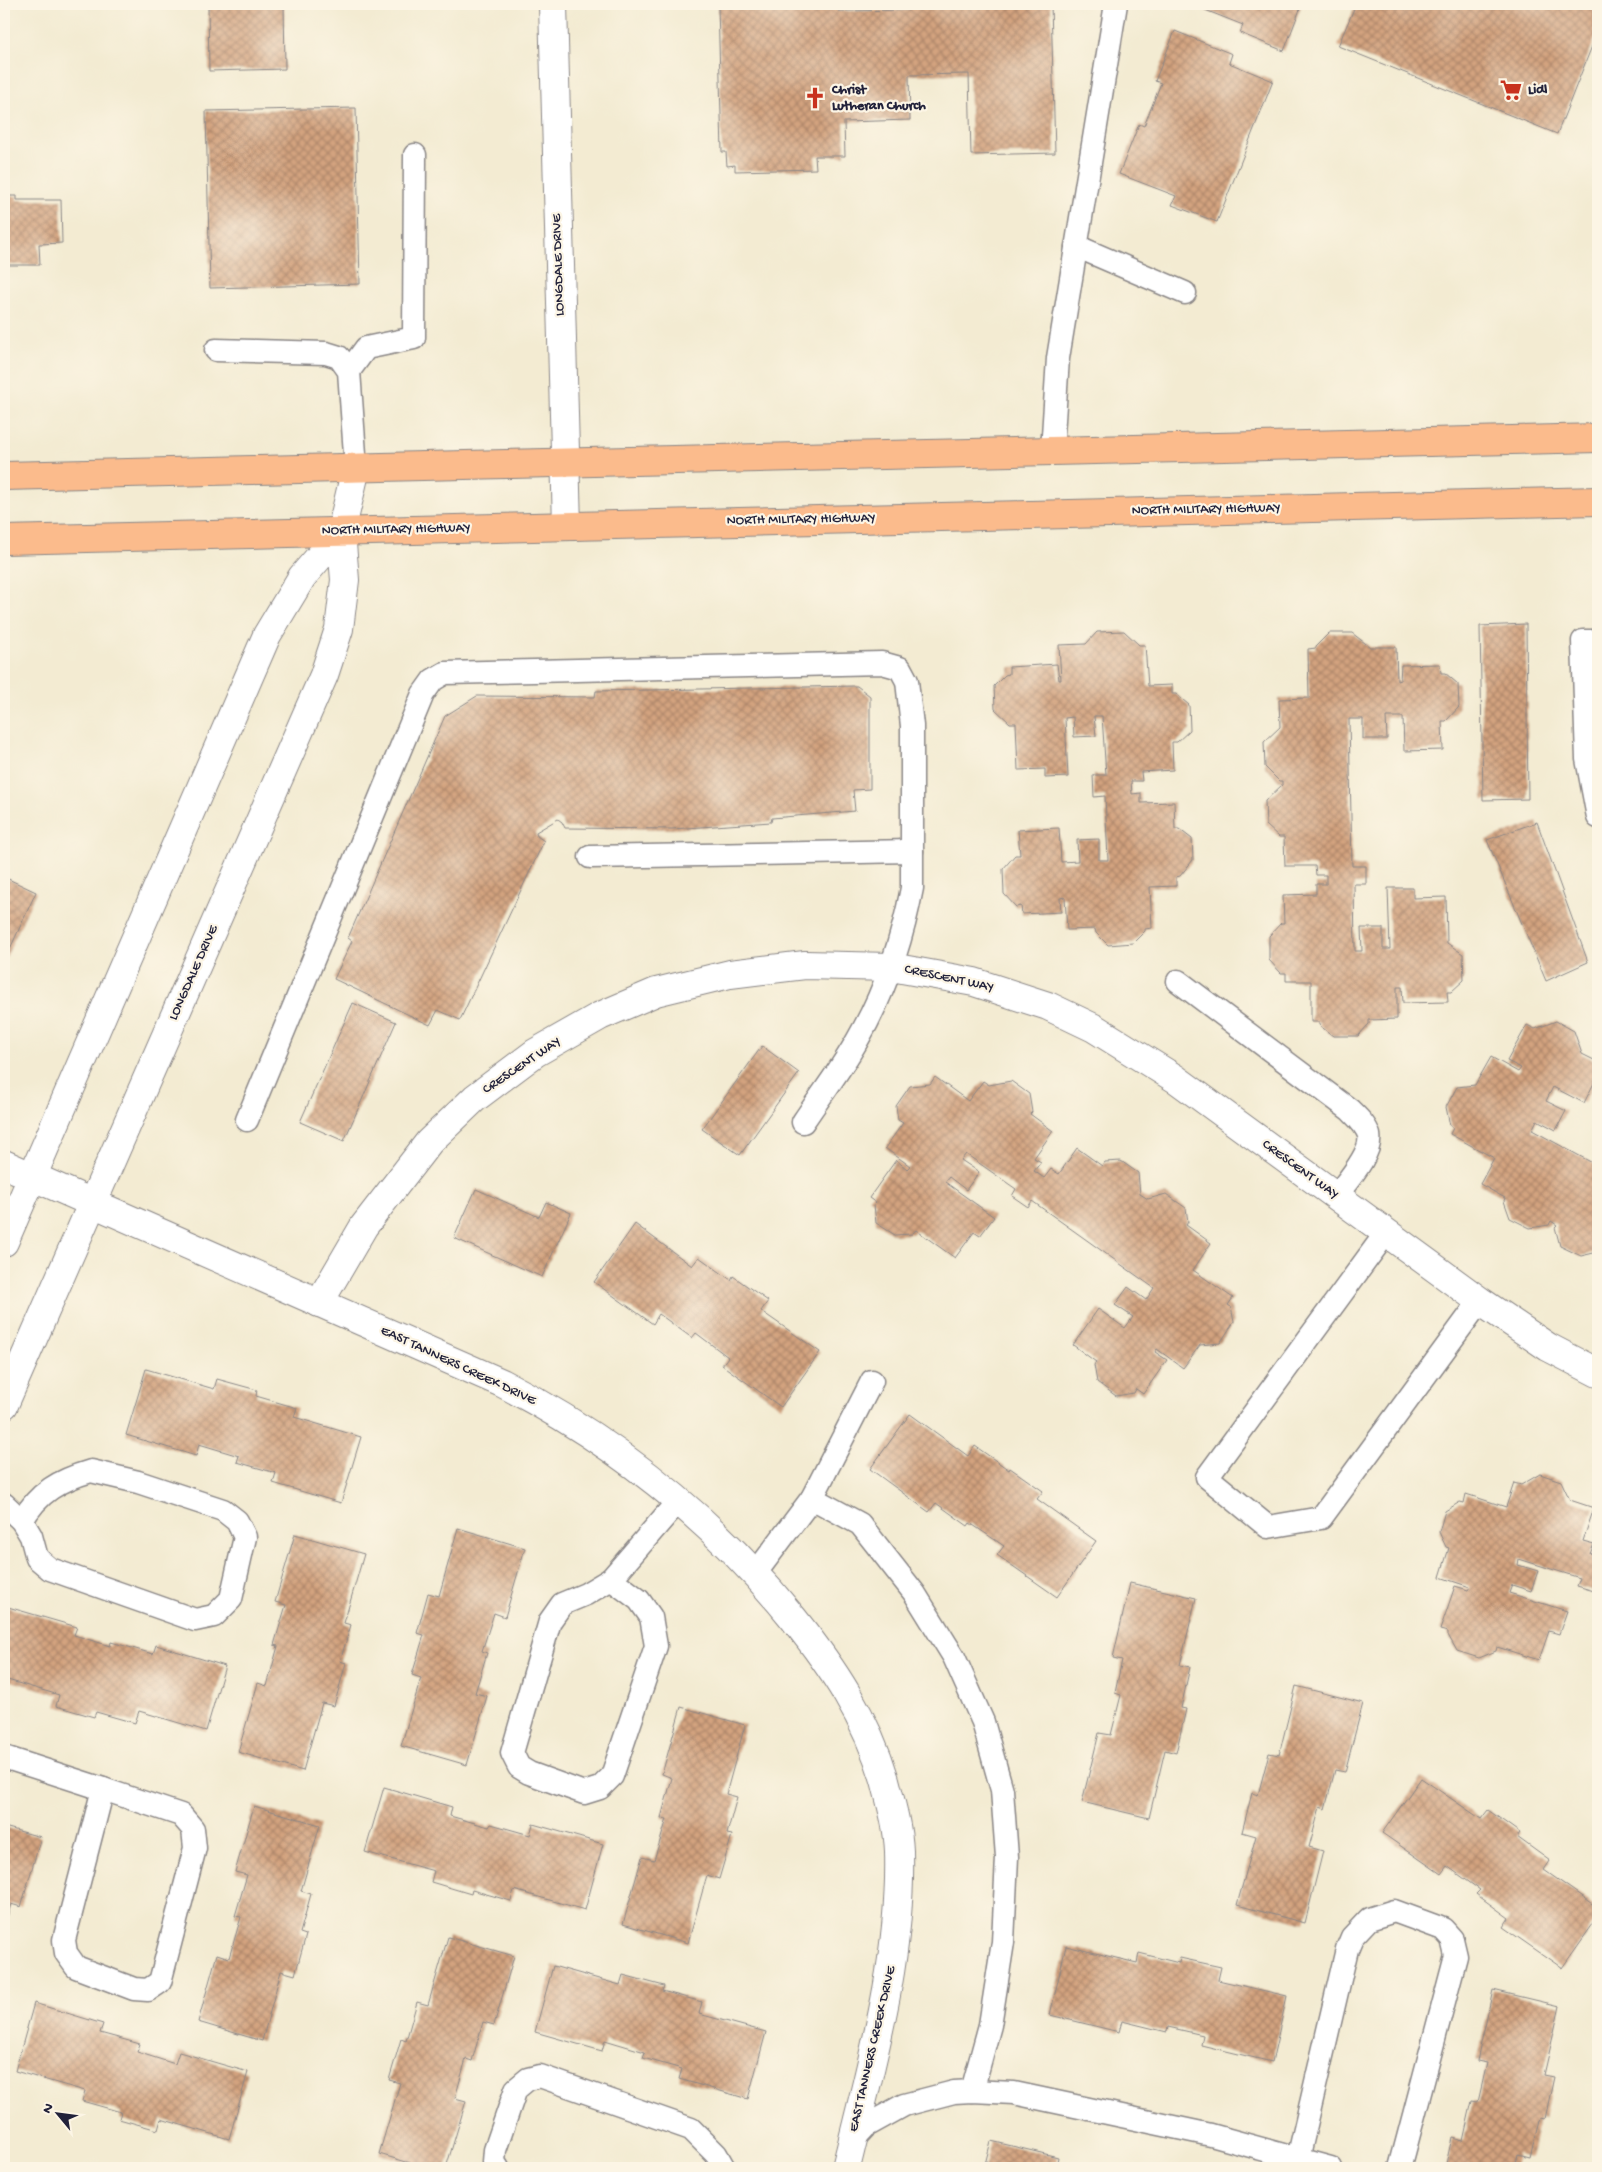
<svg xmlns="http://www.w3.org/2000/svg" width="1602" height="2172" font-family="'Gochi Hand',sans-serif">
<defs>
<pattern id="building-cross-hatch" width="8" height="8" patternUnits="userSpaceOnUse" patternTransform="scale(1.25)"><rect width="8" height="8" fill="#d3a37f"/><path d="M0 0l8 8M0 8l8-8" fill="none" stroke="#ab8469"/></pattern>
</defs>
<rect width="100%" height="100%" fill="#fcf5e5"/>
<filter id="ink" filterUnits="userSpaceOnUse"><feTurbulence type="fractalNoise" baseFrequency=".02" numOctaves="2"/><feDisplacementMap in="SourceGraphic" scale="10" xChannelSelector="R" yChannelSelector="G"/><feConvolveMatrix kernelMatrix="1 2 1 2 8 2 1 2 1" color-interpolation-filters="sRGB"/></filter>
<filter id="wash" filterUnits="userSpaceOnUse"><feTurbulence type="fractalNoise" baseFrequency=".0096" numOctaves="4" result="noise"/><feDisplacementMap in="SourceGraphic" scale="20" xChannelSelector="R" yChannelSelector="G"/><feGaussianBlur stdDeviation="1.12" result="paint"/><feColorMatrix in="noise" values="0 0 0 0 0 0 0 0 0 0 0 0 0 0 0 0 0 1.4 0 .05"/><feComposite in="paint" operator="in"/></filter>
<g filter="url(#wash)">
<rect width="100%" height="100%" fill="#f3ebd2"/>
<g id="blocks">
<g fill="url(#building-cross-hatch)">
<path d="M208 4H284L285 69 209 71Z"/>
<path d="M723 4H795V7L837 6 838 11 909 10 908 4H1051L1055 153 971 155 969 74 909 75 910 120 844 122 845 156H815L816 169 735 171V165L727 166 726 152H722L718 6H723Z"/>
<path d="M1190 4H1302L1284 51 1240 33 1243 25Z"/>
<path d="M1356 4H1598V31L1557 134 1338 46Z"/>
<path d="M1175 31 1232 54 1229 63 1273 81 1217 222 1172 205 1176 196 1119 174 1139 124 1144 126 1161 83 1155 81Z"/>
<path d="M356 108 360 284 210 288 206 111Z"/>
<path d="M4 196H17V200H61L62 243 39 244 40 265H4Z"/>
<path d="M1526 624 1528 799 1483 800 1480 626Z"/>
<path d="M1124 631 1139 645H1145L1148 686 1172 685V694H1176L1189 705 1190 730 1177 742H1172L1173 770 1141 772 1142 781H1131L1132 794 1141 793V803L1174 802 1175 829H1179L1192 839 1193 860 1180 876 1176 877V886L1150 887 1152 928 1145 929V931L1133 943 1108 945 1096 933 1095 929 1067 930 1065 897 1060 898 1061 912 1022 914 1021 906 1016 907 1004 894 1003 869 1015 855H1020L1018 830 1059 828 1061 862 1078 861 1077 840 1099 839V860H1108L1105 796 1094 797 1093 775H1106L1102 716H1094L1096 736 1074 737 1073 717 1065 718 1068 777 1045 778V769L1018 770 1016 723H1010L995 709 994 686 1005 675 1009 674V667L1057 664 1059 680H1061L1059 645 1086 644 1097 632Z"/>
<path d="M1329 633H1352L1370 647H1396L1397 681 1400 680 1401 665 1440 664 1441 673H1445L1458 684 1459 707 1446 721H1442L1443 750 1404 751 1403 717H1386L1387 739H1363V719H1349L1352 866H1366V884H1354L1355 951H1362L1361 928H1383V949H1390L1388 888H1413V898L1446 897 1447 943 1463 954 1464 980 1451 992H1447L1448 1002 1403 1003 1402 987H1397V1019L1369 1020V1024L1358 1036H1333L1319 1025V1022H1311V981H1286V973H1281L1269 960V936L1281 923H1284L1283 895 1316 894V884H1326V875H1316L1315 866H1285L1284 837H1279L1266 825 1265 801 1282 785V781H1279L1265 767 1264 742 1280 727 1279 699 1309 698 1308 649 1316 648V646Z"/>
<path d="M857 686 870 696V789L853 790 855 811 772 818 771 822 672 829 565 828 562 822 558 819 536 832 537 836 544 841 460 1020 438 1010 430 1025 334 979 352 941 348 938 445 716 477 696 595 697 596 691Z"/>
<path d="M1537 822 1588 962 1546 981 1487 840Z"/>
<path d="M4 877 36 892 4 962Z"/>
<path d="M353 1003 396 1022 344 1141 300 1122Z"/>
<path d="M1556 1021 1574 1031 1582 1054 1598 1062V1075L1584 1103 1553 1087 1546 1101 1566 1111 1556 1130 1537 1120 1532 1130 1598 1166V1252L1581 1256 1560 1246 1555 1227 1557 1225 1551 1221 1549 1225 1530 1228 1510 1218 1504 1201 1505 1198 1480 1184 1494 1158 1450 1134 1453 1128 1450 1126 1446 1107 1457 1087 1475 1085 1491 1057 1518 1072 1521 1068 1507 1061 1527 1025 1535 1029Z"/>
<path d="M762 1046 799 1073 740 1155 702 1129Z"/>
<path d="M935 1077 968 1101 983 1081 989 1085 1011 1081 1029 1094 1032 1112 1030 1114 1053 1131 1034 1158 1041 1162 1034 1171 1044 1178 1051 1169 1059 1174 1077 1148 1102 1166 1105 1162 1121 1161 1138 1173 1140 1194 1148 1199 1166 1194 1186 1208 1188 1222 1186 1225 1211 1243 1193 1270 1233 1298 1228 1305 1231 1307 1234 1322 1220 1343 1200 1345 1183 1368 1157 1349 1155 1352 1167 1360 1143 1394 1136 1389 1134 1393 1116 1396 1097 1382 1094 1365 1096 1362 1073 1345 1098 1309 1125 1328 1133 1317 1115 1305 1128 1287 1146 1300 1154 1288 1032 1201 1028 1207 1012 1196 1016 1189 966 1154 961 1160 979 1172 966 1190 949 1177 945 1182 994 1217 980 1236 974 1232 955 1258 916 1230 912 1234 895 1235 876 1223 874 1205 876 1203 869 1198 896 1160 907 1169 910 1166 885 1148 903 1123 898 1120 896 1106 910 1086 930 1084Z"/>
<path d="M476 1189 539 1217 546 1202 571 1213 542 1277 454 1238Z"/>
<path d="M635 1224 692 1266 699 1257 731 1280 733 1276 768 1301 761 1311 820 1352 781 1407 722 1365 728 1357 696 1333 692 1338 659 1314 653 1324 594 1282Z"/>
<path d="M146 1369 214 1389 217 1379 257 1390 256 1396 297 1408 294 1417 361 1437 341 1503 273 1483 276 1473 237 1462 239 1456 199 1444 196 1456 126 1435Z"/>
<path d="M910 1414 968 1456 975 1446 1009 1470 1010 1468 1043 1491 1037 1499 1096 1541 1057 1597 997 1555 1004 1546 970 1523 968 1526 936 1503 929 1512 870 1469Z"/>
<path d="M1540 1474 1561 1481 1570 1500 1594 1508 1583 1541 1594 1544 1590 1554 1598 1557V1584H1596L1594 1591 1577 1586 1580 1578 1519 1559 1518 1565 1538 1571 1531 1591 1512 1585 1509 1593 1567 1611 1559 1634 1549 1631 1539 1660 1497 1647 1496 1651 1479 1658 1457 1651 1448 1635V1632L1440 1630 1455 1586 1468 1590 1470 1587 1440 1577 1449 1548 1446 1547 1439 1532 1445 1511 1460 1502 1464 1503 1466 1494 1506 1507 1514 1483 1521 1485Z"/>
<path d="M458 1528 525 1548 505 1617 494 1613 482 1651 487 1653 475 1693 487 1696 467 1765 401 1746 421 1678 412 1675 424 1635 417 1633 428 1593 439 1596Z"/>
<path d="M295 1534 364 1554 344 1623 351 1625 340 1661 346 1663 334 1706 322 1703 303 1771 238 1752 258 1683 267 1686 278 1646 274 1645 286 1605 275 1602Z"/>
<path d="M1130 1583 1196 1598 1180 1665 1190 1667 1181 1708 1186 1709 1176 1753 1165 1750 1149 1818 1082 1802 1099 1733 1111 1735 1121 1695 1115 1693 1122 1660 1113 1658Z"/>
<path d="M8 1607 77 1627 74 1635 110 1646 111 1642 153 1654 156 1645 225 1666 206 1731 139 1711 135 1723 96 1712 94 1717 56 1706 59 1695 4 1679V1620Z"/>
<path d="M1296 1686 1363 1703 1345 1772 1335 1770 1325 1809 1320 1807 1309 1847 1323 1851 1305 1923 1237 1905 1256 1836 1242 1832 1252 1793 1258 1795 1269 1753 1279 1755Z"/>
<path d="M681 1707 745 1725 726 1794 737 1797 727 1834 732 1835 719 1879 707 1875 688 1943 623 1924 642 1857 654 1860 667 1819 661 1818 672 1778 662 1774Z"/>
<path d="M1421 1778 1481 1819 1488 1810 1520 1833 1517 1837 1550 1861 1544 1870 1598 1908V1917L1562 1968 1503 1927 1509 1918 1476 1894 1480 1890 1447 1866 1441 1874 1382 1833Z"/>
<path d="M384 1787 452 1807 450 1816 489 1827 491 1824 530 1835 533 1824 603 1844 585 1910 514 1890 511 1901 472 1890 471 1894 431 1882 434 1871 365 1852Z"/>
<path d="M254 1806 320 1825 301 1891 311 1894 300 1933 306 1935 295 1975 281 1971 262 2041 198 2022 217 1954 229 1958 241 1917 235 1916 247 1875 235 1872Z"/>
<path d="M4 1827 41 1837 21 1907 11 1904 4 1928Z"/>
<path d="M448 1937 514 1956 494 2025 483 2022 472 2061 466 2059 455 2098 466 2101 446 2168H427L379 2154 400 2083 389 2080 401 2039 406 2041 417 2002 428 2005Z"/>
<path d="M1066 1946 1137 1963 1139 1953 1179 1963 1180 1958 1221 1967 1218 1980 1287 1996 1272 2062 1201 2045 1203 2035 1168 2027 1167 2032 1122 2021 1119 2032 1050 2015Z"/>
<path d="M553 1966 620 1985 623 1975 664 1986 662 1991 702 2002 699 2014 766 2032 748 2099 679 2079 682 2069 643 2058 645 2052 605 2040 602 2051 535 2032Z"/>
<path d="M1493 1990 1560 2006 1544 2075 1554 2077 1545 2118 1540 2117 1530 2157 1518 2154 1515 2168H1445L1452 2138 1463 2141 1472 2101 1478 2102 1487 2063 1477 2061Z"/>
<path d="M34 2003 103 2024 100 2033 140 2044 137 2052 175 2064 179 2052 248 2072 229 2139 161 2119 158 2130 119 2119 121 2112 82 2101 85 2091 15 2071Z"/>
<path d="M991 2141 1058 2157 1056 2168H984Z"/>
</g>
</g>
</g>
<g filter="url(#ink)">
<use href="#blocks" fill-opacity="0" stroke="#8a8686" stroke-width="1"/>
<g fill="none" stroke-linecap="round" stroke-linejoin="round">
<g stroke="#8a8686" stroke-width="25">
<g id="lane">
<path d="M1076 246 1185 293"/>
<path d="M216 350 326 353 339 357 349 371 356 468"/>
<path d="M349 371 366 348 414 338 415 155"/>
<path d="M1052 451 1058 358 1116 4"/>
<path d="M1598 641H1583L1587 759 1598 817"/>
<path d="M590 857 912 851"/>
<path d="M1178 981 1350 1110C1357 1117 1366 1125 1369 1135 1373 1153 1346 1182 1336 1196"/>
<path d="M247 1120 423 694 433 680 445 673 882 663 900 668 907 681 912 726V888C902 941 885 992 858 1039 842 1068 821 1095 803 1122"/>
<path d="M1386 1233 1207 1477 1268 1527 1321 1518 1480 1301"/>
<path d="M91 1471 138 1482 223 1510 237 1521 245 1537 231 1599 214 1616 195 1620 50 1569 37 1558 31 1536 22 1521C38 1492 60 1480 91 1471Z"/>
<path d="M812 1498 860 1524 915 1594 954 1657 983 1722 1002 1790 1007 1857 1003 1942 990 2025 972 2091"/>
<path d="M4 1504 22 1521"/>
<path d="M755 1574 812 1498 872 1381"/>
<path d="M611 1579 639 1600 651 1617 656 1646 612 1776 600 1788 584 1793 529 1773 519 1767 512 1753 550 1621 562 1604 586 1594Z"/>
<path d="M611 1579 679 1500"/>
<path d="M4 1757 103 1789"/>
<path d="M103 1789 181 1815 193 1829 195 1848 160 1982 148 1990 134 1989 76 1967 66 1953 64 1940Z"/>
<path d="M852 2141 866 2126 904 2105 954 2092 972 2091 1014 2093 1211 2135 1298 2159"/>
<path d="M498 2168 494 2162 495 2150 516 2089 528 2079 540 2076 691 2129 716 2154 724 2168"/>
<path d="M1331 2168 1298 2159 1347 1949 1352 1937 1369 1919 1394 1911 1443 1929 1452 1939 1456 1956 1400 2168"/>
</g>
</g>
<g stroke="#8a8686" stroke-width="30">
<g id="street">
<path d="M553 4 567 526"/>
<path d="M4 1164 502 1383C614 1441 713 1519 793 1618 833 1668 866 1717 885 1780 891 1803 898 1827 899 1851 902 1959 871 2064 846 2168"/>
<path d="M4 1242 267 635 302 577 341 532"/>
<path d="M319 1303 364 1226 429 1142 475 1098 535 1053 600 1016 656 992 730 974 805 965 891 967 974 982 1048 1006 1094 1028 1176 1079 1480 1301 1548 1347 1598 1373"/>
<path d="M4 1405 324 675 339 629 345 580 341 532 356 468"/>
</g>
</g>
<g stroke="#8a8686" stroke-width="30">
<g id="primary">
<path d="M4 476 1598 438"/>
<path d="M4 540 1598 501"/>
</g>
</g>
<use href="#lane" stroke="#fff" stroke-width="22"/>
<use href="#street" stroke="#fff" stroke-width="28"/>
<use href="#primary" stroke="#fbbb8c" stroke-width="28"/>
</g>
</g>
<defs>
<g id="supermarket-bare" transform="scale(1.725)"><path d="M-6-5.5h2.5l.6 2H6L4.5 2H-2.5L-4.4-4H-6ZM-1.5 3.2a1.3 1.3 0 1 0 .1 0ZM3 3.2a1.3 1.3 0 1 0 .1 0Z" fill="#c8321e" stroke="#fcf5e5" stroke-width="2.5" paint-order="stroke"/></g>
<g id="church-bare" transform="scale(1.725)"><path d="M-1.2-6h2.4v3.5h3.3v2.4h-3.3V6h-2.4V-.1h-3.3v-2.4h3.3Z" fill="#c8321e" stroke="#fcf5e5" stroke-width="2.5" paint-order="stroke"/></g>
</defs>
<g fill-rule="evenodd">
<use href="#supermarket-bare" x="1511" y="90"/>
<use href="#church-bare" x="815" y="98"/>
</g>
<g text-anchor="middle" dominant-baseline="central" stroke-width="4.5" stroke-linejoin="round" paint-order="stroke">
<g font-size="14" font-weight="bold" fill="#22223b" stroke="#fcf5e5" text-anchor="start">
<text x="832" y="90">Christ<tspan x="832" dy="16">Lutheran Church</tspan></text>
<text x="1528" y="90">Lidl</text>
</g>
<g font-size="14" fill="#22223b" stroke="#fcf5e5">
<text transform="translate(559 265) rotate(-92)">LONGDALE DRIVE</text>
<text transform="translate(1206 510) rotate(-1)">NORTH MILITARY HIGHWAY</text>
<text transform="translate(801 520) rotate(-1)">NORTH MILITARY HIGHWAY</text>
<text transform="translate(396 530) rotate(-1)">NORTH MILITARY HIGHWAY</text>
<text transform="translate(194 973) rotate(-66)">LONGDALE DRIVE</text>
<text transform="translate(949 979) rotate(12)">CRESCENT WAY</text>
<text transform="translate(522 1066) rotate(-34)">CRESCENT WAY</text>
<text transform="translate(1300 1170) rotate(36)">CRESCENT WAY</text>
<text transform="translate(458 1366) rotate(25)">EAST TANNERS CREEK DRIVE</text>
<text transform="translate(873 2049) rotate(-77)">EAST TANNERS CREEK DRIVE</text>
</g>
</g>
<rect width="1602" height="2172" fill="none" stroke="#fcf5e5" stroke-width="20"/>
<g transform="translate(58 2114) rotate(299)" stroke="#fcf5e5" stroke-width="4" paint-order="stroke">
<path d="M0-4L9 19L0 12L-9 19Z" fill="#22223b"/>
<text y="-8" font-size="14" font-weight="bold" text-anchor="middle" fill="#22223b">N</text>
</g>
</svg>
